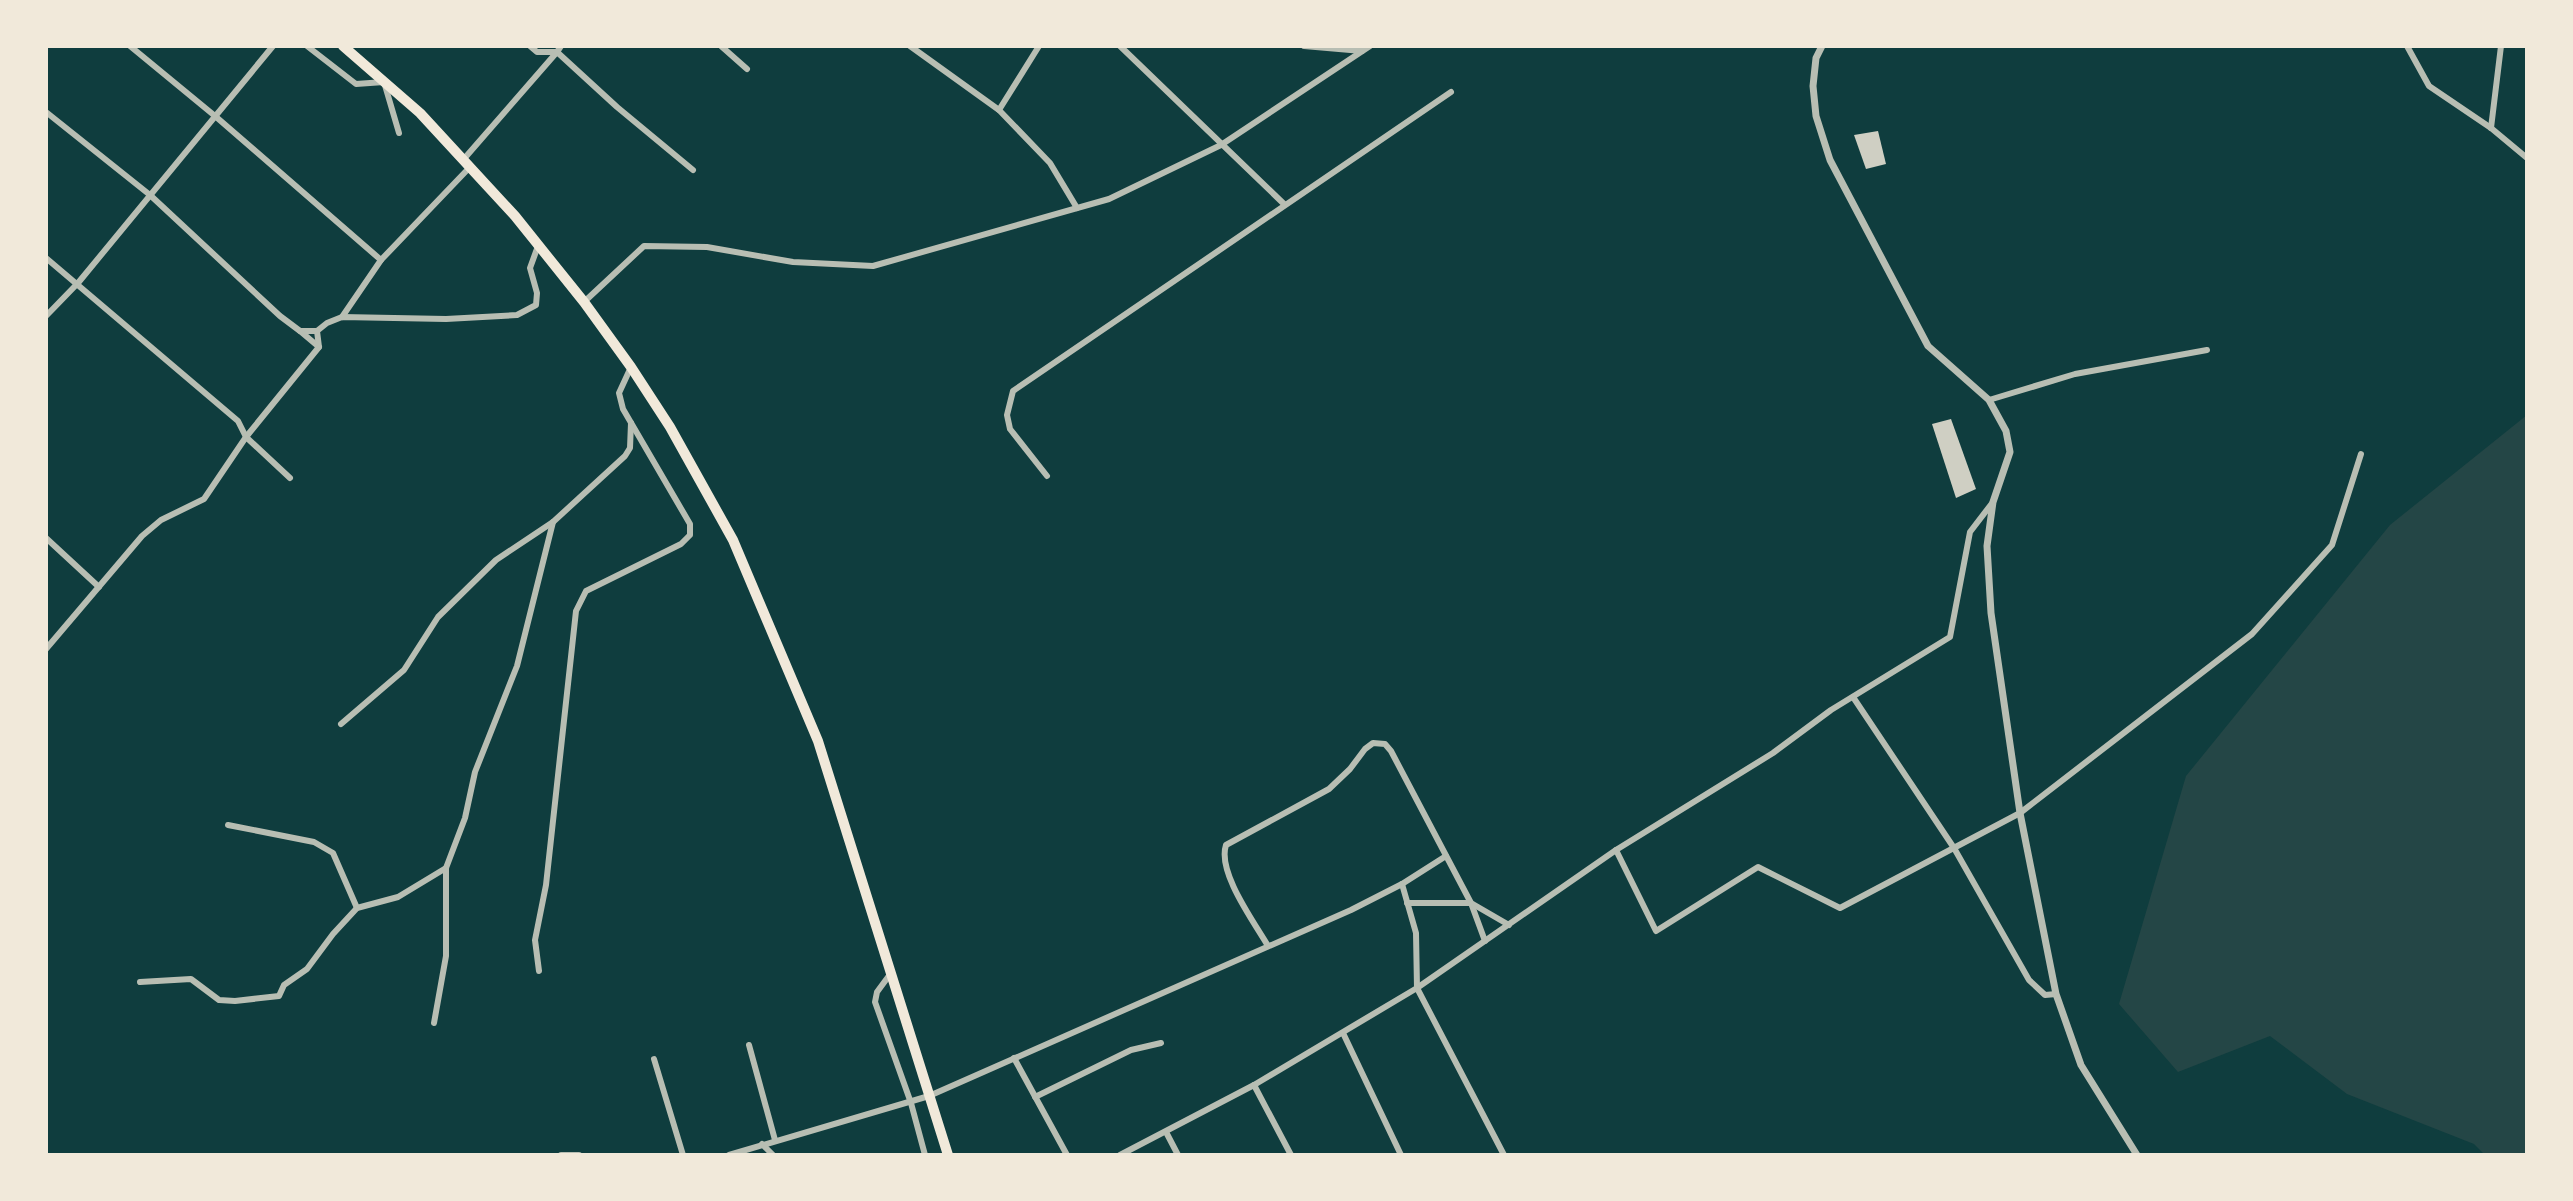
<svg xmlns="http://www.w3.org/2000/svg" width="2573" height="1201" font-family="'Fira Sans Condensed',sans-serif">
<rect width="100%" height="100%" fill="#0f3d3e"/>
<path fill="#244646" d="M2527 415V1155H2485L2474 1144 2347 1094 2270 1036 2178 1072 2119 1004 2186 776 2390 525Z"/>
<g fill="#cfcfc3">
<path d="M1878 131 1886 164 1866 169 1854 135Z"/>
<path d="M1951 419 1976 489 1956 498 1932 424Z"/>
</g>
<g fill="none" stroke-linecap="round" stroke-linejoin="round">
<g stroke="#b8beb3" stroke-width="6">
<path d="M130 46 215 116 381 260"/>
<path d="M307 46 356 84 384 82 399 133"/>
<path d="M530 46 537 52H557L561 46"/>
<path d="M721 46 747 69"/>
<path d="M910 46 999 110 1050 163 1077 208"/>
<path d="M1120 46 1284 204"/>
<path d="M1304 46 1362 51"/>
<path d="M2407 46 2429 86 2491 128 2527 158"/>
<path d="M999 110 1039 46"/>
<path d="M46 112 150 195 280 316 300 331H317"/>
<path d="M2491 128 2501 46"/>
<path d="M463 160 557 52 617 107 693 170"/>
<path d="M46 258 238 421 246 437 290 478"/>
<path d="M584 302 644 246 707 247 793 262 873 266 1109 199 1221 145 1370 46"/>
<path d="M46 316 78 283 273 46"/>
<path d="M342 317 381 260 470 167"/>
<path d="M300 331 319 347"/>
<path d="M1989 400 2075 374 2207 350"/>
<path d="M1047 476 1010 429 1007 415 1013 391 1451 92"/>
<path d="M46 538 99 587"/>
<path d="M46 649 142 536 161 520 204 499 246 437 319 347 317 331 327 323 342 317 446 319 517 315 536 305 537 293 530 268 538 246"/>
<path d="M1853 697 1954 848 2029 980 2045 995 2056 994"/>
<path d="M341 724 404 670 438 617 496 560 553 522 625 456 630 448 631 423"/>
<path d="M228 825 314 842 333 853 357 908"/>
<path d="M1616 850 1656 931 1758 867 1840 908 2020 813 2252 634 2332 545 2361 454"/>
<path d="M1402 884 1416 933 1417 988 1504 1155"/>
<path d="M1407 903H1471L1485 941"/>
<path d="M1268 946C1254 922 1217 872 1226 845L1329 789 1350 769 1365 749 1373 743 1385 744 1391 751 1471 903 1509 925"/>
<path d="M539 971 535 940 546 885 576 611 586 591 681 544 690 535V524L623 409 619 393 631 367"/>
<path d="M891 973 877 992 875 1002 911 1103 925 1155"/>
<path d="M140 982 191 979 219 1000 235 1001 279 996 284 985 307 969 333 934 357 908 398 897 446 868"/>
<path d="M434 1023 446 956V868L465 818 475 772 517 666 553 522"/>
<path d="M1343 1033 1401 1155"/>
<path d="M749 1045 775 1140"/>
<path d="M1014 1058 1067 1155"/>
<path d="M654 1059 683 1155"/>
<path d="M1254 1085 1291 1155"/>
<path d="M1035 1097 1131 1050 1161 1043"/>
<path d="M1166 1132 1178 1155"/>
<path d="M762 1144 773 1155"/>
<path d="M561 1155H579"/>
<path d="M729 1155 929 1096 1351 910 1402 884 1446 856"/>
<path d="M1120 1155 1254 1085 1417 988 1616 850 1773 753 1831 710 1950 637 1970 532 1993 502"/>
</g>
<path stroke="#b8beb3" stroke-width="7" d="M1822 46 1816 58 1813 86 1816 116 1830 160 1928 346 1989 400 2006 431 2010 452 1993 502 1987 546 1991 613 2020 813 2056 994 2081 1065 2137 1155"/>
<path stroke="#f1e9da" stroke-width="10" d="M343 46 420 113 515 216 584 302 631 367 670 427 733 540 818 741 948 1155"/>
</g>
<rect width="2573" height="1201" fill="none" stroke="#f1e9da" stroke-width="96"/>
</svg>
